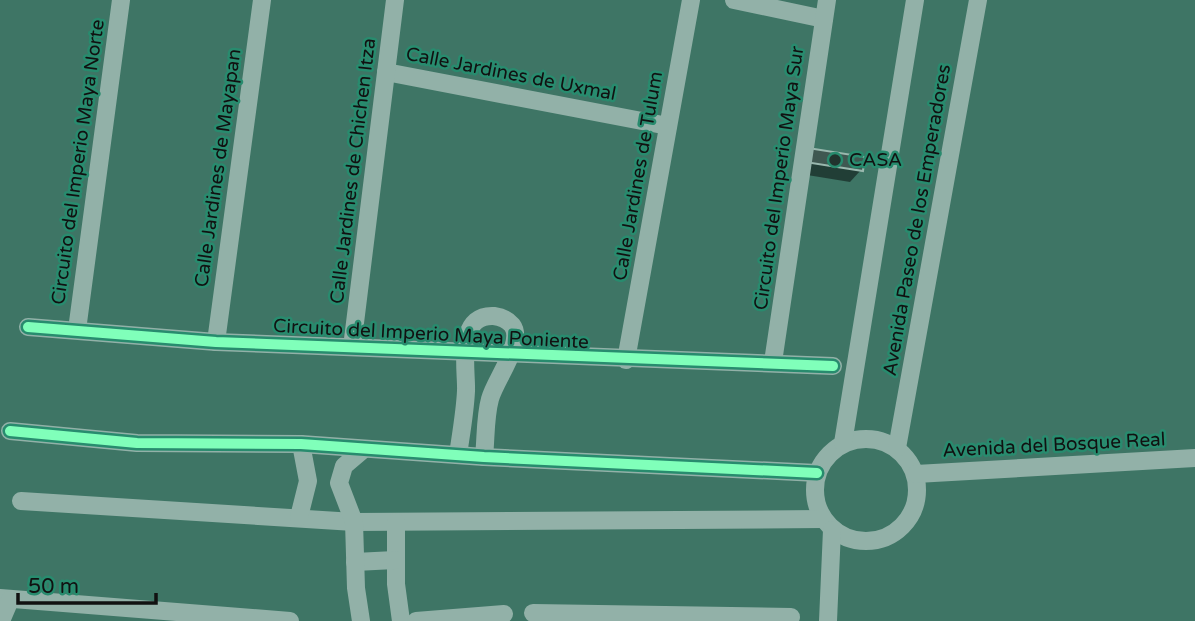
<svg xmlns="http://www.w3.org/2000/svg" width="1195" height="621" font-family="'Varela Round',sans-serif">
<rect width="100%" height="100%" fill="#3e7565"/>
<path fill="#0007" d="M863 158 861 170 850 182 795 173 798 162Z"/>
<path fill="#3f5851" stroke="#99b8ae" stroke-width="2" d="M808 148 865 157 863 171 805 162Z"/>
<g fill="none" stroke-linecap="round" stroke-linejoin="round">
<g stroke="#92b1a8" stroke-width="18">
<path d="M734 0 824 19"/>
<path d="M386 72 668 126"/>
<path d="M28 327 216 342 833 366"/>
<path d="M77 330 121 0"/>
<path d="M216 342 262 0"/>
<path d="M352 347 395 0"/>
<path d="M626 360 691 0"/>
<path d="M773 362 827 0"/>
<path d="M10 431 137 443 301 444 484 457 817 473"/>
<circle cx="866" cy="490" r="51"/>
<path d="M843 443 915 0"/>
<path d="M897 448 978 0"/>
<path d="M458 455C461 434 465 412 466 391 467 370 455 314 494 316 501 317 507 319 512 325 525 342 495 380 490 399 485 417 486 438 484 457"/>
<path d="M916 474 1195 458"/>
<path d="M21 501 354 522 823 519"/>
<path d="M299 517 308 481 301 444"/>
<path d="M396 522V584L401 621"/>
<path d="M355 562 395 560"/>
<path d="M0 598 290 621"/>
<path d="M533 613 791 617"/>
<path d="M1 621 10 600"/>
<path d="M361 621 356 588 354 522 339 483 344 466 364 449"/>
<path d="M416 621 504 614"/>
<path d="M828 621 832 530"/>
</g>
<g stroke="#288b6e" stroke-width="15">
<g id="cycleway">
<path d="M28 327 216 342 833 366"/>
<path d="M10 431 137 443 301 444 484 457 817 473"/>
</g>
</g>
<use href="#cycleway" stroke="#80ffba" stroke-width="10"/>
</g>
<circle fill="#21342e" stroke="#288b6e" stroke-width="2.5" cx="835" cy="160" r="7"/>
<g text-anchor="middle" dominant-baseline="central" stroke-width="5" stroke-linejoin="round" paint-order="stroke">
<g font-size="19" fill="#111" stroke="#288b6e">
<text transform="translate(511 74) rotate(11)">Calle Jardines de Uxmal</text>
<text transform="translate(78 162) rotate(-82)">Circuito del Imperio Maya Norte</text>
<text transform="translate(218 168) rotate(-82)">Calle Jardines de Mayapan</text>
<text transform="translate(353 171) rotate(-83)">Calle Jardines de Chichen Itza</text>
<text transform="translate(638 176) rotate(-80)">Calle Jardines de Tulum</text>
<text transform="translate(779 178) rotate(-82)">Circuito del Imperio Maya Sur</text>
<text transform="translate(917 220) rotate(-80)">Avenida Paseo de los Emperadores</text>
<text transform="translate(431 334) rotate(3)">Circuito del Imperio Maya Poniente</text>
<text transform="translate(1054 445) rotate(-3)">Avenida del Bosque Real</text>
</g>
<g font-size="19" fill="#111" stroke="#288b6e" text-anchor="start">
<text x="849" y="160">CASA</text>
</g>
</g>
<path d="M18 593v10h138v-10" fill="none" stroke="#111111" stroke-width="3.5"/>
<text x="28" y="593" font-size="21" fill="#111111" stroke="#288b6e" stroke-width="5" paint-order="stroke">50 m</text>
</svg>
